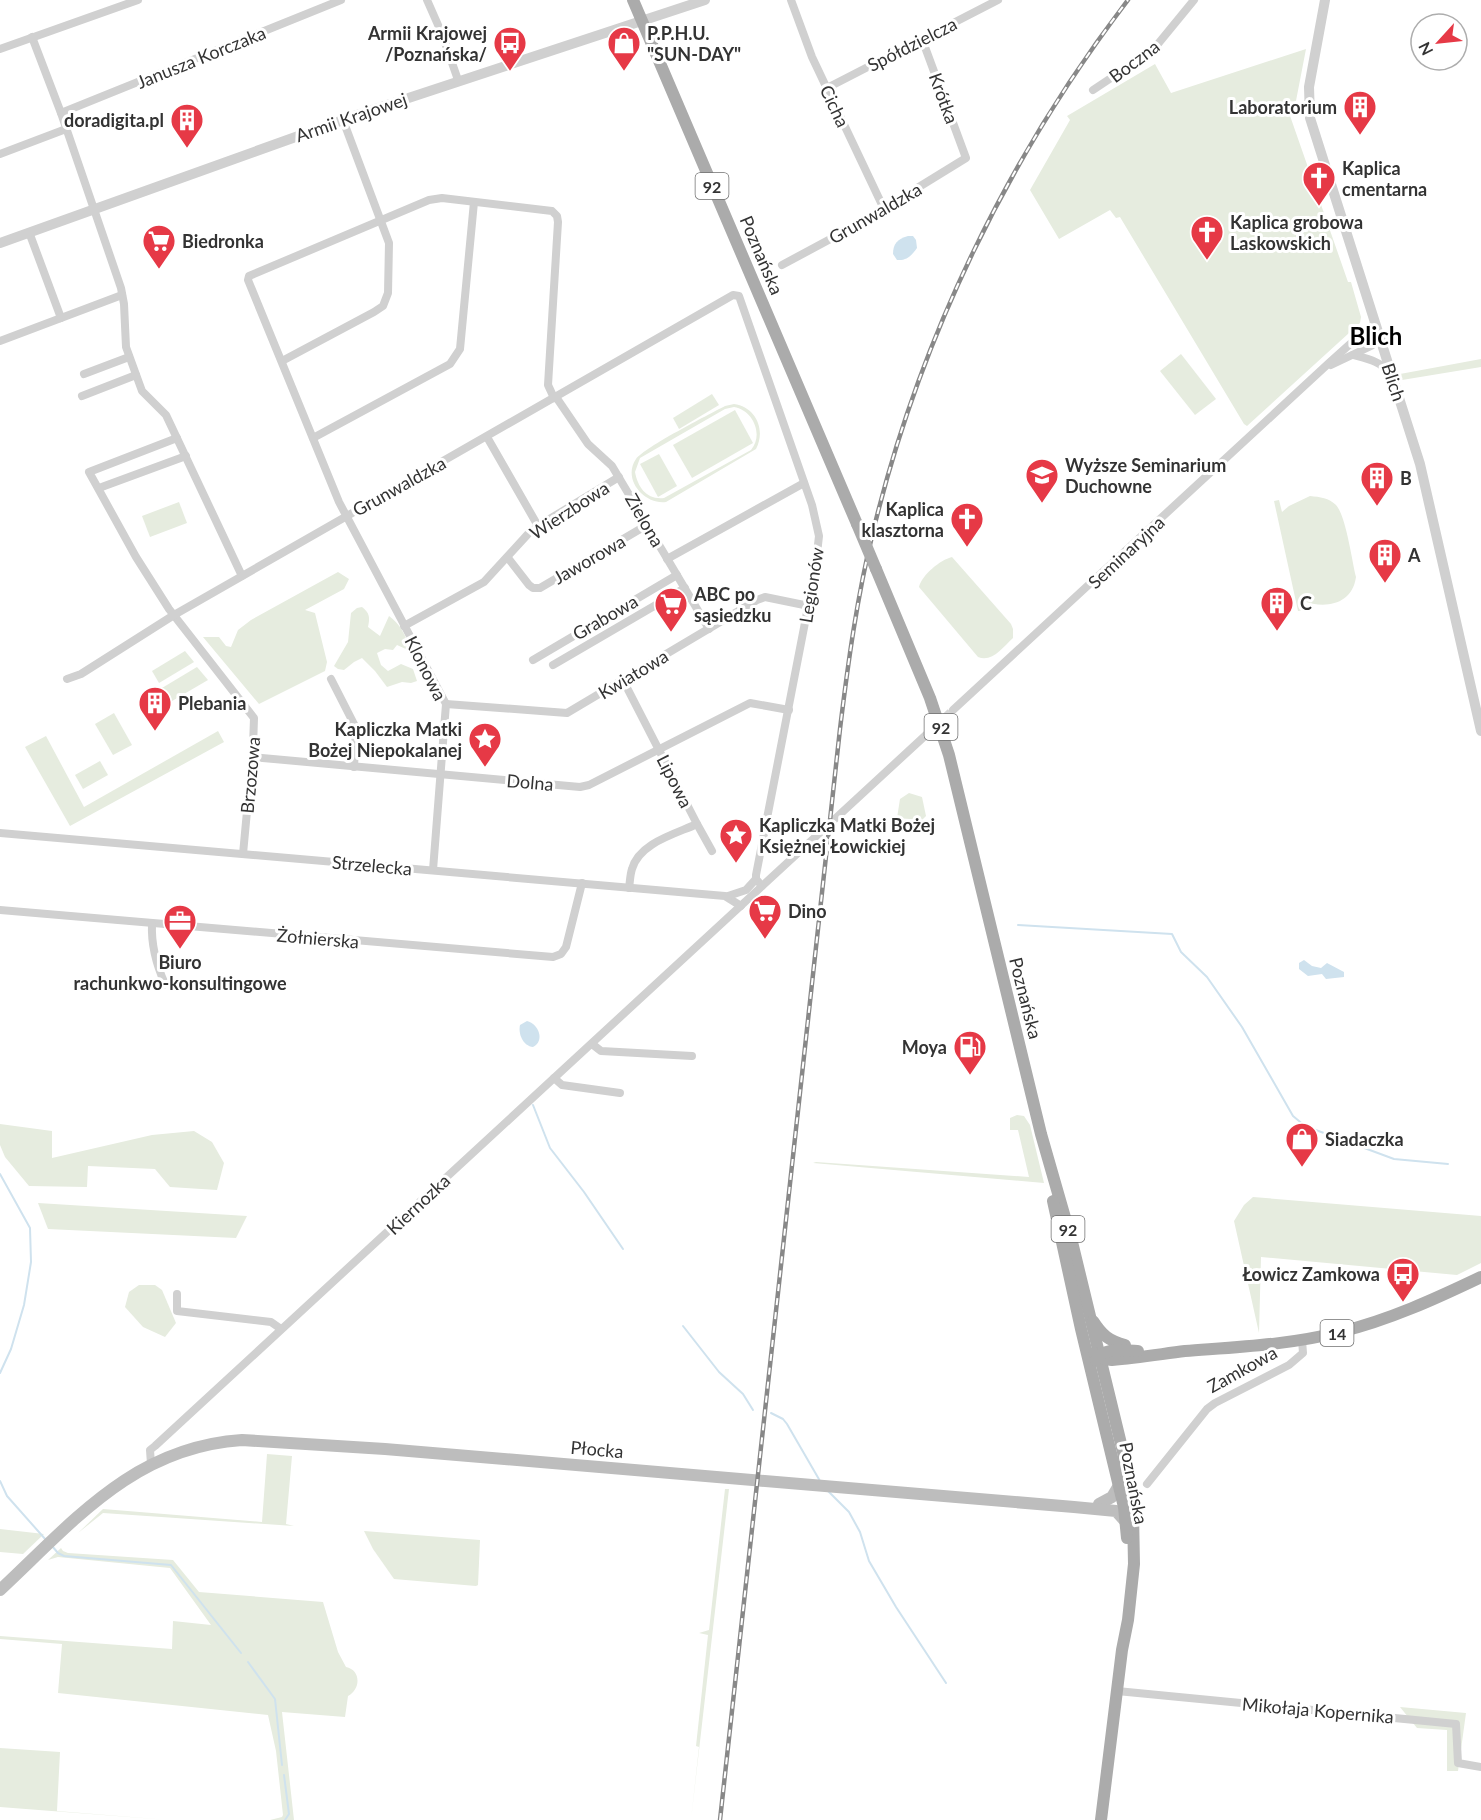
<svg xmlns="http://www.w3.org/2000/svg" width="1481" height="1820" font-family="Lato,sans-serif">
<rect width="100%" height="100%" fill="#fff"/>
<g fill="#e6ecdf" fill-rule="evenodd">
<path d="M1306 49 1295 106 1288 110 1348 282H1351L1361 317 1360 323 1247 426 1244 424 1120 217 1116 218 1110 210 1059 239 1030 190 1070 120 1067 116 1155 64 1171 93Z"/>
<path d="M1181 354 1216 399 1195 415 1160 371Z"/>
<path d="M1481 359V367L1402 380 1400 374Z"/>
<path d="M712 394 719 405 679 429 673 418Z"/>
<path d="M734 404C756 407 766 430 756 449L666 502C644 505 622 479 636 459 645 447 708 415 725 406ZM734 407C753 410 764 435 751 450L664 498C647 500 638 488 635 472L640 458 725 409Z"/>
<path d="M735 410 753 443 692 478 673 445Z"/>
<path d="M659 454 677 486 658 497 640 464Z"/>
<path d="M1310 496C1320 497 1329 498 1336 505 1346 516 1352 561 1356 577 1352 605 1325 609 1303 601L1305 610 1298 611 1274 501 1279 500 1282 512 1289 506Z"/>
<path d="M179 502 187 523 150 537 142 516Z"/>
<path d="M952 557 1011 624 1013 629V638C1003 647 992 663 978 657L919 587C922 575 940 560 952 557Z"/>
<path d="M338 572 349 579 344 589 305 610 315 613 327 662 325 671 259 704 203 637H219L226 646 231 647 238 630 251 620Z"/>
<path d="M362 607C370 613 370 618 368 627L380 636 389 616C399 623 409 638 408 650L397 645 393 650 385 649 377 653 381 665 388 671 401 664 413 669 417 681 411 683 402 682 387 687 375 671 362 658 354 662 344 670 338 669 334 666 348 642 351 613 357 608Z"/>
<path d="M185 651 194 662 159 683 152 671Z"/>
<path d="M197 667 208 680 172 701 168 700 162 688Z"/>
<path d="M114 713 132 745 113 755 95 724Z"/>
<path d="M218 731 224 742 70 826 25 747 46 736 84 807Z"/>
<path d="M100 761 108 775 83 789 75 775Z"/>
<path d="M909 793 922 797 926 816 922 820 897 818 900 799Z"/>
<path d="M1017 1115 1024 1116 1030 1125 1044 1183 813 1163 816 1162 1029 1177 1018 1130H1010V1118Z"/>
<path d="M0 1124 52 1131V1158L152 1135 194 1131 212 1142 224 1163 217 1190 170 1187 155 1169 88 1166 87 1187 29 1186 5 1157 0 1145Z"/>
<path d="M1253 1197 1481 1216V1263L1457 1275 1261 1257 1259 1333 1234 1221 1244 1205Z"/>
<path d="M38 1203 247 1216 236 1238 48 1229Z"/>
<path d="M139 1285H155L162 1290 176 1323 165 1337 143 1327 125 1307 129 1292Z"/>
<path d="M267 1454 292 1456 286 1524 294 1526 103 1513 78 1533 103 1509 262 1522Z"/>
<path d="M725 1489H729L691 1820 699 1747 696 1746 708 1635 699 1633 709 1630Z"/>
<path d="M0 1529 44 1534 23 1554 0 1552Z"/>
<path d="M364 1531 480 1540 478 1585 476 1586 394 1579 373 1549Z"/>
<path d="M61 1548 63 1551 68 1553 173 1560 199 1592 323 1602 338 1652 346 1667C361 1670 361 1689 348 1696L345 1717 282 1712 294 1820H270L282 1817 283 1815 276 1751 268 1715 58 1693 62 1644 0 1639V1636L172 1649 173 1621 211 1625 170 1568 58 1557 48 1560Z"/>
<path d="M1400 1707 1466 1713 1458 1771H1447V1730L1417 1728Z"/>
<path d="M0 1748 60 1752 57 1811 168 1820 0 1807Z"/>
</g>
<g fill="#cfe2ee">
<path d="M908 236H913L916 240 917 248C912 255 907 261 897 260L893 254C893 244 897 239 908 236Z"/>
<path d="M1304 960 1312 966 1321 968 1327 963 1344 972V977L1326 979 1322 974 1308 976 1299 969V963Z"/>
<path d="M527 1021C539 1024 545 1041 533 1047 523 1046 518 1034 520 1025Z"/>
</g>
<g fill="none" stroke-linecap="round" stroke-linejoin="round">
<g stroke="#cfe2ee" stroke-width="2">
<path d="M1018 925 1172 934 1181 952 1207 977 1242 1027 1293 1116 1305 1126 1394 1159 1448 1164"/>
<path d="M533 1105 550 1148 584 1192 623 1249"/>
<path d="M0 1174 30 1228 31 1262 24 1305 11 1349 0 1373"/>
<path d="M683 1326 719 1372 743 1394 753 1410"/>
<path d="M771 1413 783 1419 787 1424 820 1481"/>
<path d="M0 1481 7 1496 46 1540"/>
<path d="M827 1490 849 1512 860 1532 869 1561 896 1607 946 1683"/>
<path d="M52 1546 58 1553 64 1556 171 1565 241 1653"/>
<path d="M248 1662 275 1699 282 1765"/>
<path d="M284 1775 289 1814 285 1820"/>
</g>
<path stroke="#d6d6d6" stroke-width="8" stroke-dasharray="8 4" stroke-linecap="butt" d="M927 734 953 710"/>
<g stroke="#d0d0d0" stroke-width="8">
<path d="M427 0 442 34 458 80"/>
<path d="M791 0 812 57 884 209"/>
<path d="M32 37 61 113 121 288 124 304 126 347 142 391 166 415 242 576"/>
<path d="M0 49 138 0"/>
<path d="M827 88 998 0"/>
<path d="M1093 90 1153 50 1194 0"/>
<path d="M61 113 341 0"/>
<path d="M0 154 66 129"/>
<path d="M29 232 61 318"/>
<path d="M782 265 862 222 966 158 922 39"/>
<path d="M0 341 122 295"/>
<path d="M1353 355C1368 359 1380 361 1390 373"/>
<path d="M282 361 374 312 383 306 388 293 389 243 343 120"/>
<path d="M1331 365 1371 346 1381 339"/>
<path d="M84 374 129 357"/>
<path d="M82 396 136 375"/>
<path d="M556 397 588 444 612 466 709 629"/>
<path d="M487 437 538 526"/>
<path d="M177 438 89 472 136 557 169 609 254 718 253 747 243 854"/>
<path d="M313 438 450 364 460 349 474 202"/>
<path d="M99 488 186 456"/>
<path d="M508 558 529 585 533 588H540L647 525"/>
<path d="M667 559 804 483"/>
<path d="M404 626 484 582 528 534 538 526 619 477"/>
<path d="M533 660 677 575"/>
<path d="M553 665 685 588"/>
<path d="M67 679 81 674 174 615 733 295 739 296 812 505 819 536 815 571 756 875V879L762 886"/>
<path d="M331 679 356 728 354 767"/>
<path d="M623 680 697 824C675 834 639 843 632 869 630 875 630 882 629 888"/>
<path d="M446 704 567 713 757 600 765 597 809 606"/>
<path d="M953 710 1329 363 1369 327 1376 325"/>
<path d="M252 757 580 787 589 785 750 703 789 710"/>
<path d="M697 824 712 851"/>
<path d="M0 833 725 896 741 906"/>
<path d="M433 870 446 704 339 502 248 280 249 276 429 200 442 198 552 211 557 216 558 222 548 385 554 398"/>
<path d="M728 896 746 890 756 879"/>
<path d="M0 910 553 957 561 954 566 947 582 883"/>
<path d="M152 924C151 946 156 964 165 984"/>
<path d="M592 1044 601 1051 692 1056"/>
<path d="M554 1078 562 1085 620 1093"/>
<path d="M177 1294V1311L271 1322 281 1329"/>
<path d="M151 1464 150 1450 155 1446 927 734"/>
<path d="M1147 1484 1207 1409 1215 1403 1289 1365 1303 1353 1302 1340"/>
<path d="M1117 1691 1456 1724 1458 1763 1481 1767"/>
</g>
<g stroke="#d0d0d0" stroke-width="10">
<path d="M1325 0 1309 87 1310 118 1420 464 1481 731"/>
<path d="M0 243 357 115 705 0"/>
</g>
<g stroke="#bdbdbd" stroke-width="12">
<path d="M1099 1504 1112 1497 1118 1487"/>
<path d="M0 1590C74 1521 134 1447 242 1440L385 1449 1074 1507 1116 1511 1125 1521"/>
</g>
<g stroke="#ababab" stroke-width="12">
<path d="M633 0 857 524"/>
<path d="M876 569 930 698 949 755 1041 1134 1072 1242 1123 1452 1133 1513 1134 1564 1128 1620 1122 1650 1101 1820"/>
<path d="M1053 1201 1081 1329 1124 1507 1127 1538"/>
<path d="M1093 1321C1102 1335 1109 1341 1125 1345"/>
<path d="M1094 1353 1104 1359 1112 1360C1137 1358 1161 1354 1185 1351 1237 1347 1289 1345 1340 1332 1389 1320 1435 1299 1481 1277"/>
<path d="M1096 1360C1106 1346 1123 1351 1138 1351"/>
</g>
<g stroke="#888" stroke-width="4.5">
<path id="rail" d="M720 1820 840 729C848 663 857 597 873 532 919 340 1008 157 1128 0"/>
</g>
<use href="#rail" stroke="#fff" stroke-width="2" stroke-dasharray="7" stroke-linecap="butt"/>
<path stroke="#ababab" stroke-width="12" d="M857 524 876 569"/>
</g>
<defs>
<g id="bus-pin" transform="scale(1.725)"><path d="M0 17L-7.5 6A9.5 9.5 0 1 1 7.5 6Z" fill="#e63946" stroke="#fff"/><path d="M-5-6H5V4H4V6H2V4H-2V6H-4V4H-5ZM-3.5-4V0h7V-4ZM-3.5 1.2v1.5H-2V1.2ZM2 1.2v1.5H3.5V1.2Z" fill="#fff"/></g>
<g id="shop-pin" transform="scale(1.725)"><path d="M0 17L-7.5 6A9.5 9.5 0 1 1 7.5 6Z" fill="#e63946" stroke="#fff"/><path d="M-5-2.5h2.3a2.7 3.5 0 0 1 5.4 0H5L5.5 6h-11ZM-1.5-2.5h3a1.5 2.3 0 0 0-3 0Z" fill="#fff"/></g>
<g id="building-pin" transform="scale(1.725)"><path d="M0 17L-7.5 6A9.5 9.5 0 1 1 7.5 6Z" fill="#e63946" stroke="#fff"/><path d="M-4-6H4V6H1V3H-1V6H-4ZM-2.5-4.3h1.7v1.8h-1.7ZM.8-4.3h1.7v1.8H.8ZM-2.5-1h1.7V.8h-1.7ZM.8-1h1.7V.8H.8Z" fill="#fff"/></g>
<g id="church-pin" transform="scale(1.725)"><path d="M0 17L-7.5 6A9.5 9.5 0 1 1 7.5 6Z" fill="#e63946" stroke="#fff"/><path d="M-1.2-6h2.4v3.5h3.3v2.4h-3.3V6h-2.4V-.1h-3.3v-2.4h3.3Z" fill="#fff"/></g>
<g id="supermarket-pin" transform="scale(1.725)"><path d="M0 17L-7.5 6A9.5 9.5 0 1 1 7.5 6Z" fill="#e63946" stroke="#fff"/><path d="M-6-5.5h2.5l.6 2H6L4.5 2H-2.5L-4.4-4H-6ZM-1.5 3.2a1.3 1.3 0 1 0 .1 0ZM3 3.2a1.3 1.3 0 1 0 .1 0Z" fill="#fff"/></g>
<g id="university-pin" transform="scale(1.725)"><path d="M0 17L-7.5 6A9.5 9.5 0 1 1 7.5 6Z" fill="#e63946" stroke="#fff"/><path d="M0-5L7-2L0 1L-7-2ZM-4 1L0 2.5L4 1V4Q0 6-4 4Z" fill="#fff"/></g>
<g id="sight-pin" transform="scale(1.725)"><path d="M0 17L-7.5 6A9.5 9.5 0 1 1 7.5 6Z" fill="#e63946" stroke="#fff"/><path d="M0-6L1.8-2.2L6-1.7L2.9 1.2L3.7 5.4L0 3.3L-3.7 5.4L-2.9 1.2L-6-1.7L-1.8-2.2Z" fill="#fff"/></g>
<g id="office-pin" transform="scale(1.725)"><path d="M0 17L-7.5 6A9.5 9.5 0 1 1 7.5 6Z" fill="#e63946" stroke="#fff"/><path d="M-6-3h4V-5.5h4V-3h4V5H-6ZM-1-4.5V-3h2v-1.5ZM-6 0V1H6V0Z" fill="#fff"/></g>
<g id="fuel-pin" transform="scale(1.725)"><path d="M0 17L-7.5 6A9.5 9.5 0 1 1 7.5 6Z" fill="#e63946" stroke="#fff"/><path d="M-5.5-6h7V0h2V4h1.3V-2.5L3-4.5l.8-.8L6-3V5H2.5V1h-1V6h-7ZM-4.2-4.7v3.2H.2V-4.7Z" fill="#fff"/></g>
</defs>
<g fill-rule="evenodd">
<use href="#bus-pin" x="510" y="43"/>
<use href="#shop-pin" x="624" y="43"/>
<use href="#building-pin" x="1360" y="107"/>
<use href="#building-pin" x="187" y="120"/>
<use href="#church-pin" x="1319" y="178"/>
<use href="#church-pin" x="1207" y="232"/>
<use href="#supermarket-pin" x="159" y="241"/>
<use href="#university-pin" x="1042" y="475"/>
<use href="#building-pin" x="1377" y="478"/>
<use href="#church-pin" x="967" y="519"/>
<use href="#building-pin" x="1385" y="555"/>
<use href="#building-pin" x="1277" y="603"/>
<use href="#supermarket-pin" x="671" y="604"/>
<use href="#building-pin" x="155" y="703"/>
<use href="#sight-pin" x="485" y="739"/>
<use href="#sight-pin" x="736" y="835"/>
<use href="#supermarket-pin" x="765" y="911"/>
<use href="#office-pin" x="180" y="921"/>
<use href="#fuel-pin" x="970" y="1047"/>
<use href="#shop-pin" x="1302" y="1139"/>
<use href="#bus-pin" x="1403" y="1274"/>
</g>
<g text-anchor="middle" dominant-baseline="central" stroke-width="6" stroke-linejoin="round" paint-order="stroke">
<g fill="#fff" stroke="#707070" stroke-width="1.5">
<rect x="695.5" y="173" width="33" height="26" rx="4.5"/>
<rect x="924.5" y="714" width="33" height="26" rx="4.5"/>
<rect x="1051.5" y="1216" width="33" height="26" rx="4.5"/>
<rect x="1320.5" y="1320" width="33" height="26" rx="4.5"/>
</g>
<g font-size="16" font-weight="bold" fill="#333">
<text x="712" y="186">92</text>
<text x="941" y="727">92</text>
<text x="1068" y="1229">92</text>
<text x="1337" y="1333">14</text>
</g>
<g font-size="18" font-weight="bold" fill="#333" stroke="#fff" text-anchor="start">
<text x="487" y="33" text-anchor="end">Armii Krajowej<tspan x="487" dy="21">/Poznańska/</tspan></text>
<text x="647" y="33">P.P.H.U.<tspan x="647" dy="21">"SUN-DAY"</tspan></text>
<text x="1337" y="107" text-anchor="end">Laboratorium</text>
<text x="164" y="120" text-anchor="end">doradigita.pl</text>
<text x="1342" y="168">Kaplica<tspan x="1342" dy="21">cmentarna</tspan></text>
<text x="1230" y="222">Kaplica grobowa<tspan x="1230" dy="21">Laskowskich</tspan></text>
<text x="182" y="241">Biedronka</text>
<text x="1065" y="465">Wyższe Seminarium<tspan x="1065" dy="21">Duchowne</tspan></text>
<text x="1400" y="478">B</text>
<text x="944" y="509" text-anchor="end">Kaplica<tspan x="944" dy="21">klasztorna</tspan></text>
<text x="1408" y="555">A</text>
<text x="694" y="594">ABC po<tspan x="694" dy="21">sąsiedzku</tspan></text>
<text x="1300" y="603">C</text>
<text x="178" y="703">Plebania</text>
<text x="462" y="729" text-anchor="end">Kapliczka Matki<tspan x="462" dy="21">Bożej Niepokalanej</tspan></text>
<text x="759" y="825">Kapliczka Matki Bożej<tspan x="759" dy="21">Księżnej Łowickiej</tspan></text>
<text x="788" y="911">Dino</text>
<text x="180" y="962" text-anchor="middle">Biuro<tspan x="180" dy="21">rachunkwo-konsultingowe</tspan></text>
<text x="947" y="1047" text-anchor="end">Moya</text>
<text x="1325" y="1139">Siadaczka</text>
<text x="1380" y="1274" text-anchor="end">Łowicz Zamkowa</text>
</g>
<g font-size="18" fill="#333" stroke="#fff">
<text transform="translate(912 44) rotate(-27)">Spółdzielcza</text>
<text transform="translate(201 57) rotate(-22)">Janusza Korczaka</text>
<text transform="translate(1134 61) rotate(-37)">Boczna</text>
<text transform="translate(944 98) rotate(70)">Krótka</text>
<text transform="translate(835 106) rotate(65)">Cicha</text>
<text transform="translate(351 117) rotate(-19)">Armii Krajowej</text>
<text transform="translate(875 213) rotate(-30)">Grunwaldzka</text>
<text transform="translate(762 255) rotate(67)">Poznańska</text>
<text transform="translate(1394 382) rotate(72)">Blich</text>
<text transform="translate(399 486) rotate(-29)">Grunwaldzka</text>
<text transform="translate(569 510) rotate(-33)">Wierzbowa</text>
<text transform="translate(645 520) rotate(60)">Zielona</text>
<text transform="translate(1126 552) rotate(-43)">Seminaryjna</text>
<text transform="translate(589 559) rotate(-30)">Jaworowa</text>
<text transform="translate(811 585) rotate(-81)">Legionów</text>
<text transform="translate(605 617) rotate(-30)">Grabowa</text>
<text transform="translate(426 668) rotate(63)">Klonowa</text>
<text transform="translate(633 674) rotate(-31)">Kwiatowa</text>
<text transform="translate(250 775) rotate(-85)">Brzozowa</text>
<text transform="translate(675 781) rotate(63)">Lipowa</text>
<text transform="translate(530 782) rotate(5)">Dolna</text>
<text transform="translate(372 865) rotate(5)">Strzelecka</text>
<text transform="translate(318 938) rotate(5)">Żołnierska</text>
<text transform="translate(1026 998) rotate(76)">Poznańska</text>
<text transform="translate(418 1204) rotate(-43)">Kiernozka</text>
<text transform="translate(1242 1369) rotate(-29)">Zamkowa</text>
<text transform="translate(597 1449) rotate(5)">Płocka</text>
<text transform="translate(1134 1483) rotate(79)">Poznańska</text>
<text transform="translate(1318 1710) rotate(5)">Mikołaja Kopernika</text>
</g>
<g font-size="24" font-weight="bold" fill="#000" stroke="#fff">
<text x="1376" y="335">Blich</text>
</g>
</g>
<g transform="translate(1439 42) rotate(243)"><circle r="28" fill="#ffffff" stroke="#adadad" stroke-width="1.5"/>
<path d="M0-4.5L10 22L0 15L-10 22Z" fill="#e63946"/>
<text y="-9" font-size="16" font-weight="bold" text-anchor="middle" fill="#333333">N</text>
</g>
</svg>
